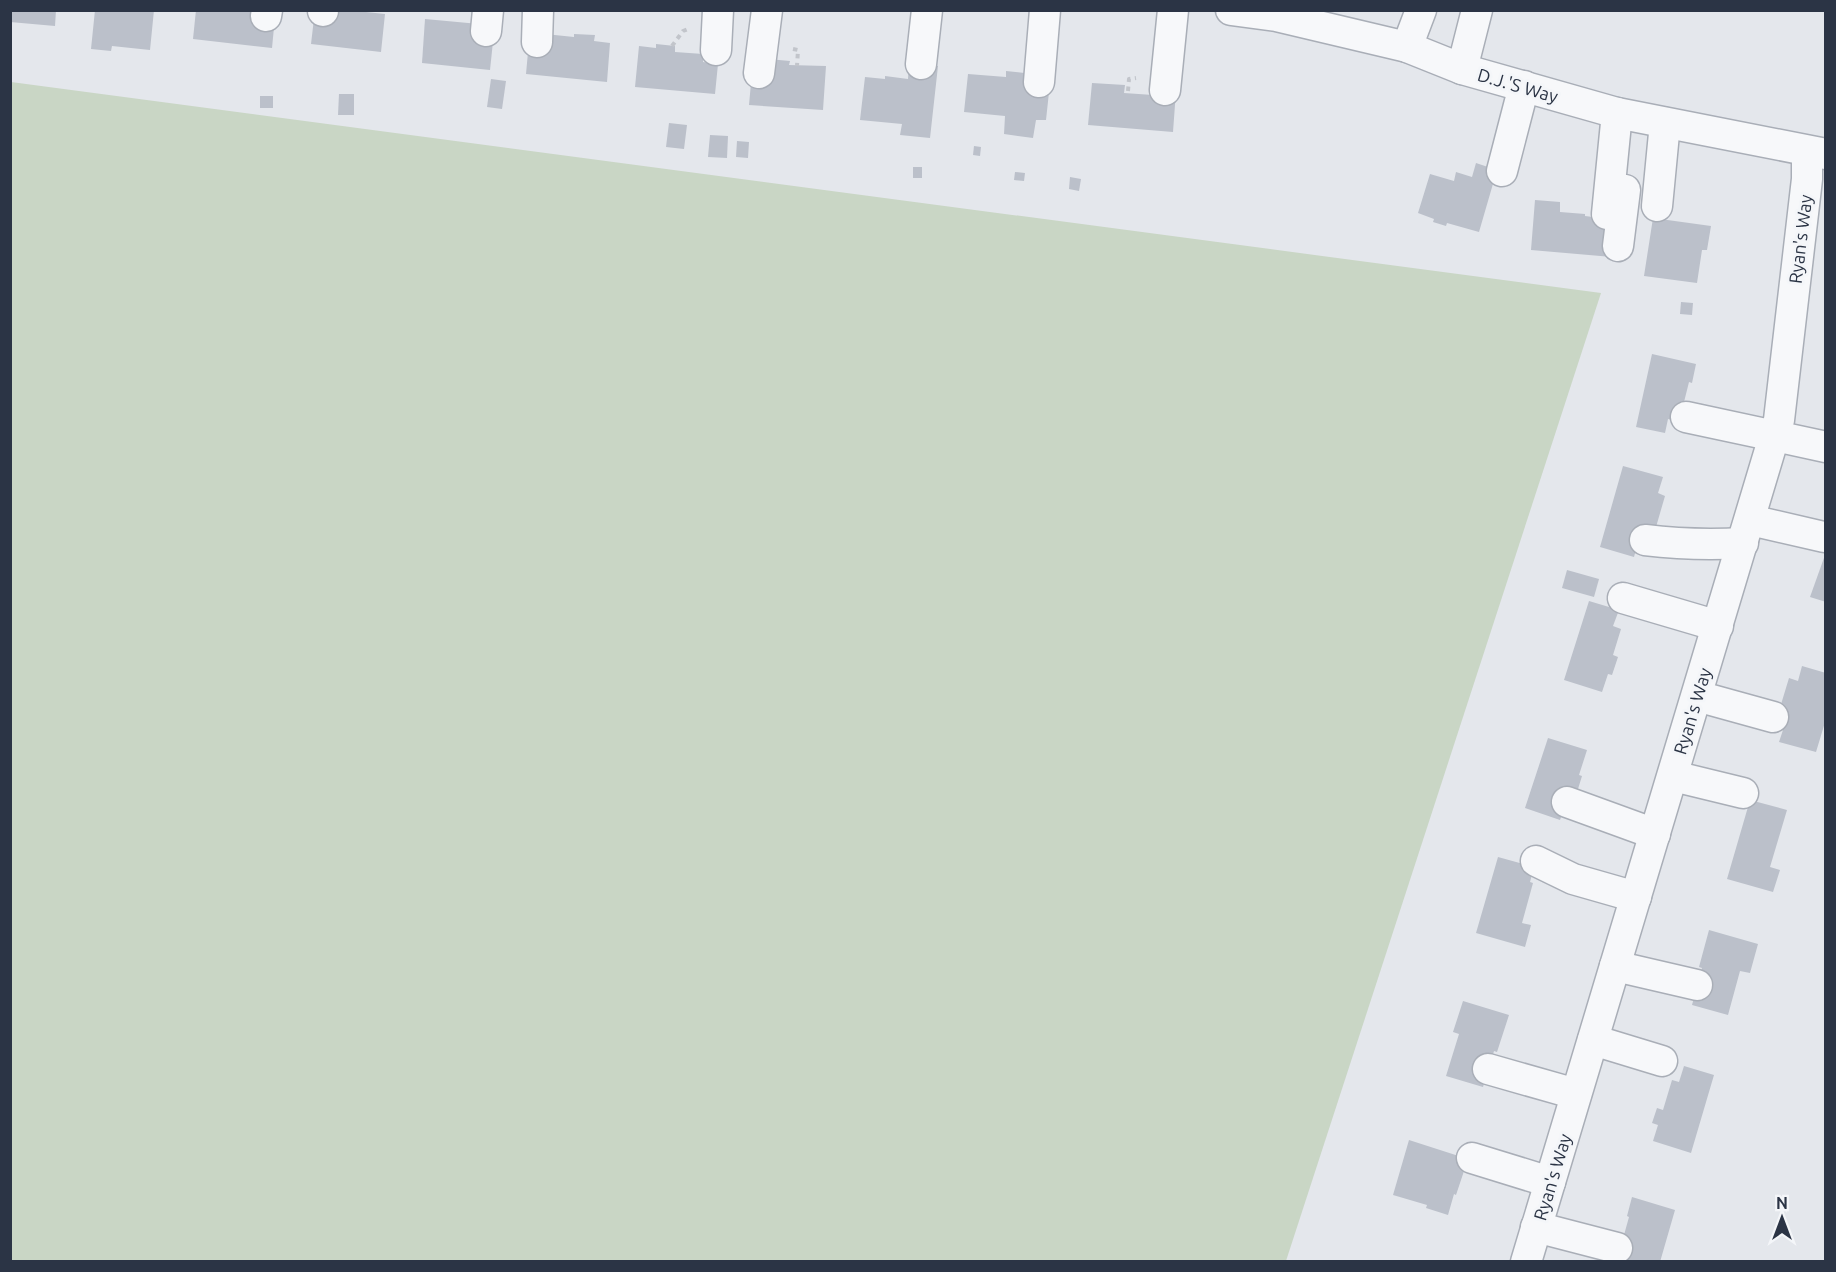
<svg xmlns="http://www.w3.org/2000/svg" width="1836" height="1272" font-family="Ubuntu,sans-serif">
<rect width="100%" height="100%" fill="#e4e7ec"/>
<path fill="#c9d6c5" d="M11 82 1601 293 1286 1261H11Z"/>
<g fill="#bbc0ca">
<path d="M10 10H56L55 26 10 22Z"/>
<path d="M95 10H154L150 50 112 46 111 51 91 49Z"/>
<path d="M196 10H262L275 17 272 48 193 39Z"/>
<path d="M315 10H366V12L385 14 381 52 311 44Z"/>
<path d="M425 19 479 24 494 32 490 70 422 63Z"/>
<path d="M545 34 574 37V34L595 35 594 41 610 43 607 82 526 74 529 41Z"/>
<path d="M656 44 675 46V52L703 54V62L718 64 715 94 635 87 639 46 656 48Z"/>
<path d="M768 59 790 61 789 65 826 66 823 110 749 105 752 72Z"/>
<path d="M909 62 938 66 930 138 900 135 902 124 860 120 865 77 885 79V76L908 79Z"/>
<path d="M1006 71 1033 74 1050 83 1046 120H1036L1033 138 1004 134 1005 116 964 112 968 74 1006 77Z"/>
<path d="M491 79 506 81 502 109 487 107Z"/>
<path d="M1092 83 1125 85 1124 93 1153 95 1176 91 1173 132 1088 125Z"/>
<path d="M339 94H354V115H338Z"/>
<rect x="260" y="96" width="13" height="12"/>
<path d="M669 123 687 125 684 149 666 147Z"/>
<path d="M710 135 728 136 727 158 708 157Z"/>
<path d="M737 141 749 142 748 158 736 157Z"/>
<path d="M974 146 981 147 980 156 973 155Z"/>
<path d="M1476 163 1497 170 1479 232 1447 223 1446 226 1433 222 1434 219 1418 213 1430 174 1454 181 1456 172 1472 177Z"/>
<rect x="913" y="167" width="9" height="11"/>
<path d="M1015 172 1025 173 1024 181 1014 180Z"/>
<path d="M1070 177 1081 179 1079 191 1069 189Z"/>
<path d="M1535 200 1560 202V212L1585 214V216L1601 218 1614 223 1612 257 1531 250Z"/>
<path d="M1653 218 1711 226 1707 250H1702L1697 283 1644 276Z"/>
<path d="M1681 302 1693 303 1692 315 1680 314Z"/>
<path d="M1652 354 1696 364 1692 383 1689 382 1684 402 1689 403 1684 422 1668 419 1665 433 1636 427Z"/>
<path d="M1623 466 1663 477 1658 493 1665 496 1656 527 1650 525 1645 540 1639 538 1634 557 1600 547Z"/>
<path d="M1825 555H1826V602L1810 597Z"/>
<path d="M1567 570 1599 579 1594 597 1562 588Z"/>
<path d="M1589 601 1619 610 1613 626 1621 629 1613 655 1618 657 1612 675 1608 674 1602 692 1564 680Z"/>
<path d="M1802 666 1826 673V719L1816 752 1779 742 1784 727 1775 724 1789 678 1798 681Z"/>
<path d="M1548 738 1587 750 1579 775 1582 776 1578 789 1572 787 1560 820 1525 808Z"/>
<path d="M1750 800 1787 810 1770 867 1780 870 1773 892 1727 879Z"/>
<path d="M1498 857 1534 867 1530 882 1533 883 1522 923 1531 925 1525 947 1476 933Z"/>
<path d="M1709 930 1758 944 1750 973 1740 971 1728 1015 1692 1005 1702 968 1699 967Z"/>
<path d="M1463 1001 1509 1015 1497 1052 1494 1051 1483 1087 1446 1076 1459 1034 1453 1032Z"/>
<path d="M1684 1066 1714 1075 1691 1153 1653 1141 1658 1125 1652 1123 1657 1108 1663 1110 1672 1080 1679 1082Z"/>
<path d="M1409 1140 1468 1159 1456 1195 1454 1194 1448 1215 1426 1208 1427 1205 1393 1195Z"/>
<path d="M1632 1197 1675 1210 1660 1262H1626L1628 1258 1621 1233 1624 1235 1629 1217 1627 1216Z"/>
</g>
<g fill="none" stroke-linecap="round" stroke-linejoin="round">
<g stroke="#a9aeb7" stroke-width="33">
<g id="minor">
<path d="M1231 10 1276 16 1407 47 1462 69 1617 113 1826 154"/>
<path d="M323 11V10"/>
<path d="M266 16 267 10"/>
<path d="M486 31 488 10"/>
<path d="M537 42 538 10"/>
<path d="M1407 47 1421 10"/>
<path d="M716 50 718 10"/>
<path d="M921 64 927 10"/>
<path d="M1462 69 1477 10"/>
<path d="M759 73 767 10"/>
<path d="M1039 82 1045 10"/>
<path d="M1165 90 1173 10"/>
<path d="M1502 171 1524 86"/>
<path d="M1657 206 1665 123"/>
<path d="M1607 214 1617 113"/>
<path d="M1618 246 1625 190"/>
<path d="M1686 417 1826 447"/>
<path d="M1750 520 1824 537"/>
<path d="M1645 540C1678 544 1710 545 1743 543"/>
<path d="M1623 598 1718 626"/>
<path d="M1697 696 1773 717"/>
<path d="M1673 776 1743 793"/>
<path d="M1567 802 1655 834"/>
<path d="M1536 861 1573 879 1636 897"/>
<path d="M1615 966 1697 985"/>
<path d="M1593 1040 1662 1061"/>
<path d="M1488 1069 1576 1094"/>
<path d="M1472 1158 1550 1182"/>
<path d="M1536 1227 1617 1248"/>
<path d="M1526 1262 1779 420 1807 179V151"/>
</g>
</g>
<g stroke="#c2c5cb" stroke-width="4" stroke-dasharray="4.5 4.5" stroke-linecap="butt">
<path d="M672 46 683 31 688 29"/>
<path d="M793 49 798 50 797 66"/>
<path d="M1128 91 1129 79 1136 78"/>
</g>
<use href="#minor" stroke="#f7f8fa" stroke-width="30"/>
</g>
<g text-anchor="middle" dominant-baseline="central" stroke-width="6" stroke-linejoin="round" paint-order="stroke">
<g font-size="18" fill="#2b3445" stroke="#f4f6f9">
<text transform="translate(1518 85) rotate(16)">D.J.'S Way</text>
<text transform="translate(1800 239) rotate(-83)">Ryan's Way</text>
<text transform="translate(1692 711) rotate(-73)">Ryan's Way</text>
<text transform="translate(1552 1177) rotate(-73)">Ryan's Way</text>
</g>
</g>
<rect width="1836" height="1272" fill="none" stroke="#2b3445" stroke-width="24"/>
<g transform="translate(1782 1218)" stroke="#f4f6f9" stroke-width="4.5" paint-order="stroke">
<path d="M0-4.5L10 22L0 15L-10 22Z" fill="#2b3445"/>
<text y="-9" font-size="16" font-weight="bold" text-anchor="middle" fill="#2b3445">N</text>
</g>
</svg>
